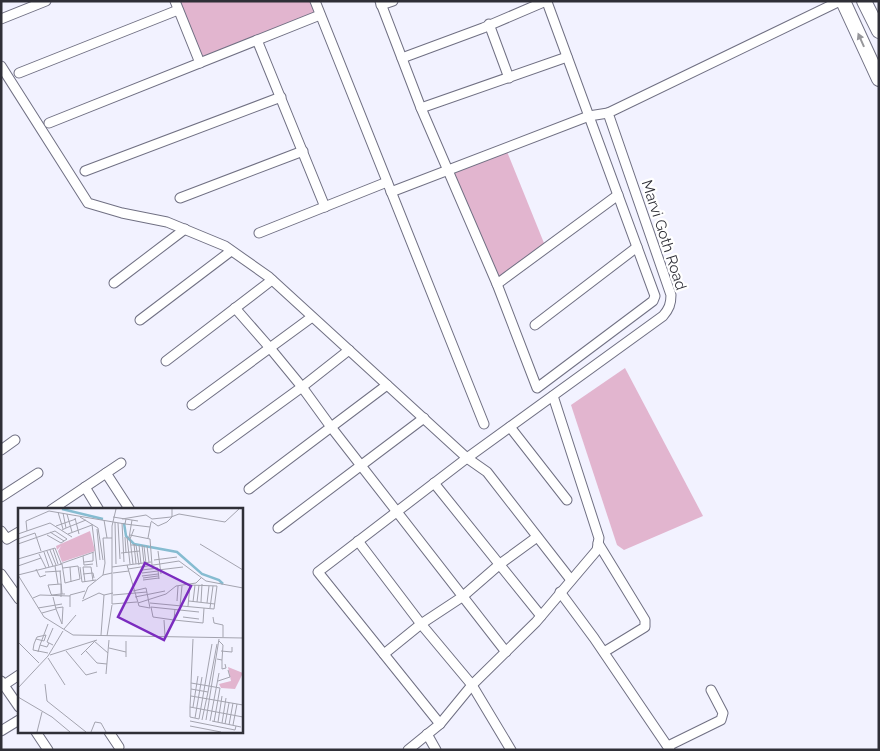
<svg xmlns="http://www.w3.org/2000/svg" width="880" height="751" font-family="Raleway,sans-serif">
<rect width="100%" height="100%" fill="#f2f2ff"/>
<g fill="#e2b5cf">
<path d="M175 1H315L320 15 200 63Z"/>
<path d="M506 149 546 248 497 284 447 171Z"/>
<path d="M625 368 703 516 624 550 617 545 571 405Z"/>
</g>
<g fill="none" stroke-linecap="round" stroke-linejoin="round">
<g stroke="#707083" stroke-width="11">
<g id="minor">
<path d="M175 1 200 63"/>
<path d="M315 1 484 424"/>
<path d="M380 1 421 108 497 284 537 388 653 301 655 296 547 2"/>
<path d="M381 5 393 1"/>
<path d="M1 19 46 1"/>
<path d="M489 24 509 78"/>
<path d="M257 40 325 207"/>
<path d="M402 58 483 28 546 1"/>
<path d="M1 66 88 203 122 213 167 222 225 246 269 277 467 458 487 472 571 580"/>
<path d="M19 73 178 10"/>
<path d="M421 108 567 57"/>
<path d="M49 123 320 15"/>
<path d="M85 171 281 97"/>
<path d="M391 192 589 116 608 113"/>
<path d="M180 198 303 151"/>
<path d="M259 233 387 182"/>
<path d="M114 283 185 229"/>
<path d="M497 284 618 195"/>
<path d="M235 308 270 348 302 387 331 427 506 652"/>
<path d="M140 320 231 251"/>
<path d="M535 325 637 247"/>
<path d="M166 361 272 280"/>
<path d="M192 405 312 317"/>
<path d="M510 427 567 500"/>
<path d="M218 448 302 387 349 350"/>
<path d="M1 450 15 440"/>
<path d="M106 473 130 510"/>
<path d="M434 483 541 616"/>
<path d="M85 487 99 510"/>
<path d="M249 489 387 385"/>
<path d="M1 497 38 473"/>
<path d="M51 510 121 463"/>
<path d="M278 528 424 418"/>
<path d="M1 531 7 539 19 532"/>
<path d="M358 541 421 624 472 685 511 750"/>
<path d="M598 543 645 620V627L604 652"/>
<path d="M1 574 19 599"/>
<path d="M560 592 594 638 670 750"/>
<path d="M384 654 421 624 462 597 500 564 537 537"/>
<path d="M1 681 19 707"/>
<path d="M4 685 19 675"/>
<path d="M440 724 318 572 467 458 663 316C669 309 671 304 671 295L608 113 840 1"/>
<path d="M1 731 19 720"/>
<path d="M36 732 48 750"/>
<path d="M109 732 119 747"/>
<path d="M427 734 436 750"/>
<path d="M668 746 721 720 723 713 711 690"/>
<path d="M408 750 440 724 472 685 536 622 597 550 599 538 553 396"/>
</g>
</g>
<g stroke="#707083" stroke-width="16">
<g id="trunk">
<path d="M843 1 879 79"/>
<path d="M864 1 879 31"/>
</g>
</g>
<use href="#minor" stroke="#fff" stroke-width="9"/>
<use href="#trunk" stroke="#fff" stroke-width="14"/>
</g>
<defs><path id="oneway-solid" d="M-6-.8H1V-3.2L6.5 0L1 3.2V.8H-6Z" transform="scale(1.25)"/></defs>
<use fill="#97979b" href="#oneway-solid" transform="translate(861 40) rotate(-114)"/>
<g text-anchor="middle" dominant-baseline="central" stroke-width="4.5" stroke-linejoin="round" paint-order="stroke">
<g font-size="15" fill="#2f2f37" stroke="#fff">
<text transform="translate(664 235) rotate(72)">Marvi Goth Road</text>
</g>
</g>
<g transform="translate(18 508)">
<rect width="225" height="225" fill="#f2f2ff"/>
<path d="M72 23 77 43 44 54 40 43 43 38 39 42 38 38ZM210 159 225 165 217 181 203 180 201 176 213 173Z" fill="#e2b5cf"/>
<path fill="none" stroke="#86bcd1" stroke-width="2.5" d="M44 1 85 11M106 15 108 28 116 36 159 44 184 66 201 72 205 76"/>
<path fill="none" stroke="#a4a4af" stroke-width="1" d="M98 1 94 18V96L119 94M40 4 45 21M49 6 54 24M62 9 80 20 85 52M95 9 120 13M57 10 61 26M104 11 128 7 134 11 153 9 161 6 207 14 221 1M108 11 107 16 132 19M86 12 89 30M133 13 140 18 149 14 154 9V1M97 14 98 56M100 15 102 51M104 15 106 54M74 16 79 59M38 18 58 11M48 20 68 12M79 21 82 52M44 22 48 20 45 5M9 23 8 13 31 3 107 16M32 24 46 33M0 26 32 15 54 29M50 26 74 17M112 27 132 31 134 57M107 29 108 45M109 29 112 56M111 30 114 12M130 30 133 14M0 31 17 25 23 43M0 36 37 23 49 31 43 35 29 27M116 36 118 56M182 36 225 62M113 37H118L121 57M121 37 123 56M124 37 126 55M126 38 128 56M129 38 131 54M35 41 40 56M32 42 38 57M29 43 35 58M140 43 143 66M26 44 31 59M103 45 122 43M21 46 28 60M65 48 66 57 75 56M0 51 37 40 43 55M136 52 159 49M66 54 75 53V45M42 56 76 44M115 56 112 31 116 21M109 57 121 98 132 100M0 58 23 50M37 58 40 76M52 59 53 74M62 59 64 74 78 72M94 59 133 54M18 61 22 69 28 67M110 61 161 53 188 73 225 80M124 62 140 60M42 63 44 86M27 64 43 63M95 65 111 63M124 65 140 63M65 66 75 65 76 70M0 67 44 56 47 75 62 71 60 58 45 60M0 67 26 109 55 127 225 130M85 67 87 55 85 30H94M124 68 140 66M125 70 140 68M141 71 140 62 165 59M125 72 141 70M67 74 65 59H73L75 73M115 83 128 80 132 100M95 87 129 84M43 89V76L30 77 33 86 34 87 43 86H47M117 89 147 83M15 90 22 87 52 88M65 91 70 79 85 67 94 65M64 93 81 85 86 87M159 93 160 78M171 93 197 96M175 94 177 77M179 94 181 77M183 94 184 76M120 95 148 86 158 78 178 75 183 70M132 95 196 101 199 78 172 77 170 98M189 95 191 78M162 98 164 78M52 99V87L67 83M20 100 44 96M38 100 45 99 44 116M192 100 195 78M38 101 44 116M157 101 156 112 185 115 186 100M24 105 38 101 35 89M165 109 181 111M195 109 196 115 205 117V129M146 112 147 128M156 112 135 109 133 99 181 104M35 120 29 134 35 137M46 121 58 107M83 127 86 87 95 85M89 128 94 97M18 131 26 133 28 127 19 129 18 131 16 136 15 142 30 145M175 131 173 175 191 178 199 136M76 133 90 145M0 134 21 155M22 137 30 116M91 140 108 144M48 143 68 167 79 164M68 143 79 155 89 156M203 143 214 144V139M20 144 22 137 29 139 31 135M32 147 79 132M63 147 76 134M108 149V133M30 150 47 177M199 151 204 152 205 137 201 133M204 152V161L208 160 207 156M88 166 91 132M200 173 212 169 210 162M173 175V181L190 184 191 178 202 180 196 214M27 176 29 193 68 224M0 180 30 148 45 123M173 181 172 199 225 209M173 188 225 197M0 189 34 209 52 224M172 199V209L181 211 194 136M175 199 180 168M177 210 184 169M184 212 190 184M188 212 201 131M172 213 217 222 218 218M192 213 201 165M194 213 223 219M200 214 204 188M204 215 208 190M207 216 211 195M211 217 215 195M215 217 219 196M172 218 203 224M19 224 24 204M73 224 77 214 83 215 88 224"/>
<path fill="#7b2cbf" fill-opacity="0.15" stroke="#7b2cbf" stroke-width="2.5" d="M127 55 173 78 146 132 100 109Z"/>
<rect width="225" height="225" fill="none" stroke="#2f2f37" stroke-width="2.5"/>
</g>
<rect width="880" height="751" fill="none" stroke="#2f2f37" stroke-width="5"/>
</svg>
